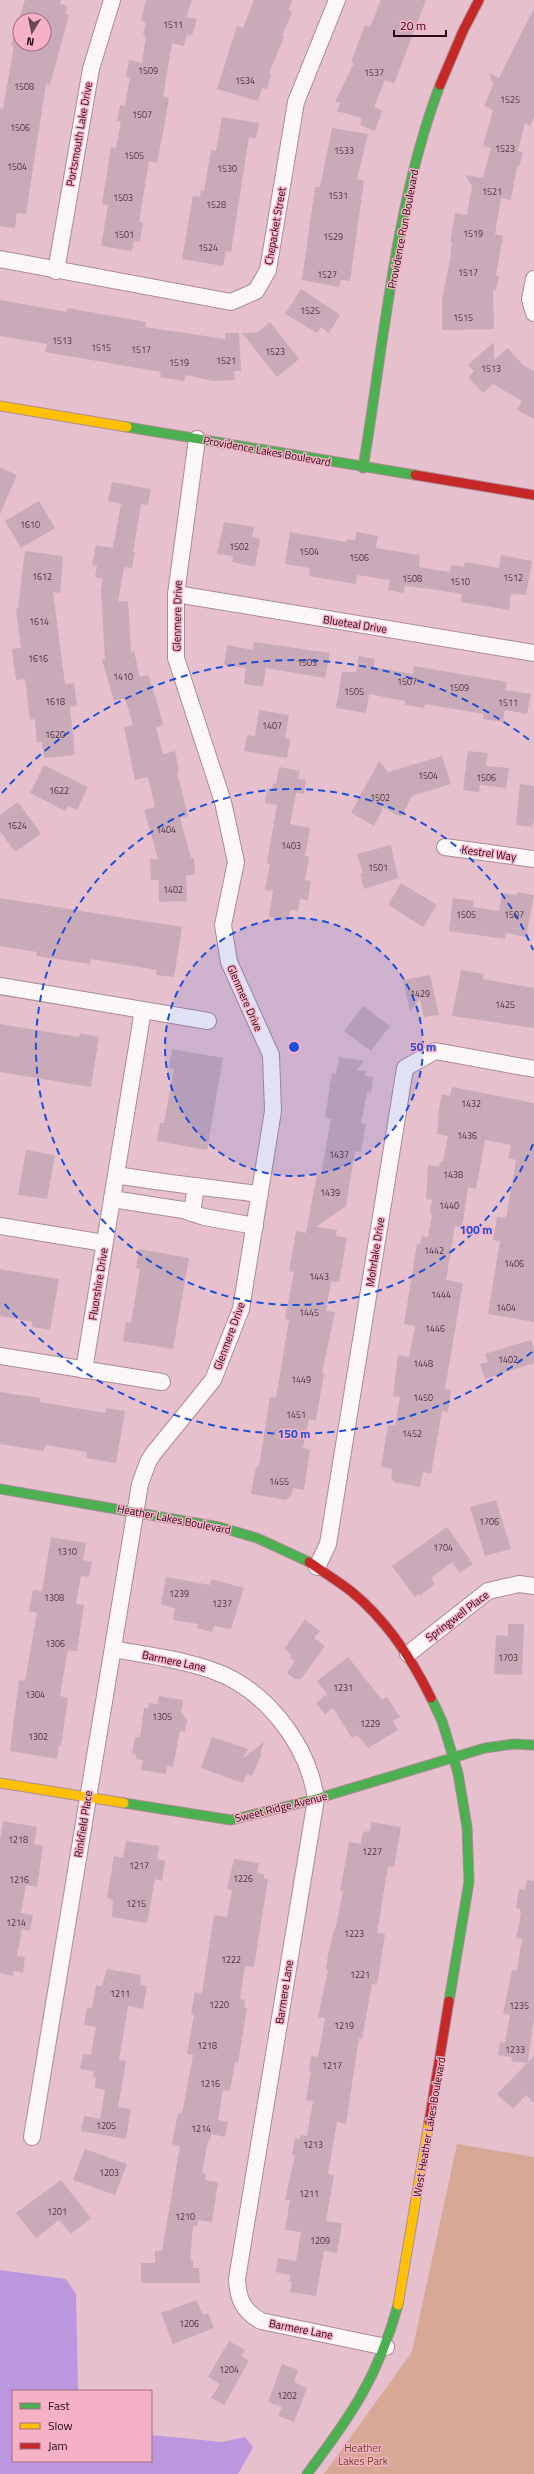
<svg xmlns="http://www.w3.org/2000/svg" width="534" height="2474" font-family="'Titillium Web',sans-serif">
<rect width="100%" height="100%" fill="#e6c0cc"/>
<path fill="#d7a896" d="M457 2144 534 2157V2474H324L412 2352Z"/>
<path fill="#bb97e0" d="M0 2270 66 2279 76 2294 78 2391H13V2461H151V2435L222 2442 245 2437 253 2447 238 2474H0Z"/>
<g fill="#c9aab9" fill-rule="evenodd">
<path d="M25 0H61L60 4 66 5 67 8 65 14 69 15 50 85 46 84 26 214 17 213 15 228 0 226V108L3 109 14 46 11 45ZM20 20H44V44H20Z"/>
<path d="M146 0H192L186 17 197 19 193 33 191 35 187 34 184 46 172 43 163 97 169 98 165 122 157 163 149 161 139 222 143 223 140 242 134 241 132 251 101 246 108 205 102 204 111 147 116 148 121 121H117L120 105 125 106 130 77H126L129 60 142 63 146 36H143L146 22 141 20Z"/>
<path d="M254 0H292L289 10 292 12 282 36 284 37 269 73 271 74 267 89 262 88 258 101 217 89 237 26 243 28Z"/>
<path d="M381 0H426L394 84 385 80 374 107 382 111 375 131 360 125 362 118 337 111 340 103 335 102 354 63 351 62 365 25 370 27Z"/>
<path d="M534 8V117L530 126 525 123 518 151 523 153 519 167 517 166 511 200 501 198 495 234 503 236 496 275 499 276 496 290H493L494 329 442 330V299L450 260 452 242H450L455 213 467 215 472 186 465 175 483 178 491 148 483 146 493 110 484 106 493 85 489 73 499 78Z"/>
<path d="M222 117 259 123 256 138 249 137 231 252 226 251 223 266 182 259 193 196 200 197 201 190 204 191 211 150 216 151Z"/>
<path d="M332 128 368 134 357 179 364 181 350 281 341 280 339 287 302 280 315 187H320Z"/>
<path d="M301 289 340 315 329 333 321 327 317 333 285 314Z"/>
<path d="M0 300 67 312V308L146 322 145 327 225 339V333H239L241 371H234L235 380 213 381 186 375 184 381 160 377 161 372 45 352 47 344 0 336Z"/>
<path d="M270 322 299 359 277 377 242 333 258 332Z"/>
<path d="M494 342V360L508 348 523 365 534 371V419L517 410 522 401 493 384 483 393 468 377 474 371 468 365Z"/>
<path d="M0 467 17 475 0 514Z"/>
<path d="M112 482 151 489 148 505 141 504 133 552H135L132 568 124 567 118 602 128 601 131 652 134 651 140 677 148 675 157 702 163 725 156 727 163 754 175 751 179 771 177 772 188 816 180 818 191 858H194L195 875H186L187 901 159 902V880H151L150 859H158L144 810 155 807 148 777 135 780 124 727 133 725 125 698 114 701 102 660 105 659 101 590 103 579 95 577 97 566 92 565 96 545 113 548 121 504 108 501Z"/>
<path d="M39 501 55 528 21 548 5 521Z"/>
<path d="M224 522 254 527 252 537 260 539 255 567 232 562 233 556 217 554Z"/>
<path d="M290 532 346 542 347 539 355 540 357 532 378 536 376 548 420 555 419 567 450 572 451 565 464 567 465 562 499 568 501 555 532 561 526 595 511 594 509 610 461 602 462 594 431 589 405 586 404 593 388 590 390 580 357 575 356 584 309 576 310 568 285 564Z"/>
<path d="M25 551 63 556 60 593 53 592 65 684 74 683 77 706 70 707 75 755 44 758 42 742H37L35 719 30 720 25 679 16 680 12 649 21 648 16 609 18 608Z"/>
<path d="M254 642 330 653 325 678 266 668 263 687 244 684 246 668 224 665 227 645 253 650Z"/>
<path d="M359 656 375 659 374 667 413 674 414 666 507 682 505 690 531 694 527 714 505 710 503 722 483 719 484 714 425 704 424 708 405 705V701L369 694 366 713 336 708 342 672H356Z"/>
<path d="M259 710 289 715 285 738 290 739 287 758 244 751 247 735 255 736Z"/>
<path d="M468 751 488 753 486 766 509 768 506 788 480 785 479 792 463 790Z"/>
<path d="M442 756 451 784 412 796 401 817 381 806 382 811 374 826 351 813 379 761 388 772Z"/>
<path d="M44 765 88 787 77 810 68 806 65 811 30 793Z"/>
<path d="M279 767 300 771 298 779 306 780 304 794 296 793 290 824 310 828 305 856 309 857 305 880 311 881 308 900 300 899 298 911 290 910 288 920 269 917 273 891 265 890 270 864 267 863 277 805 265 803 267 788 272 789 273 784H276Z"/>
<path d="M520 784 534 786V819L532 827 516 825Z"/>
<path d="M18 802 41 834 15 852 0 831V815Z"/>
<path d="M391 845 398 878 364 889 360 874 363 873 357 854Z"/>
<path d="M401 883 437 905 423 927 388 905Z"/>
<path d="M517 892 534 895 526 937 506 933 505 939 449 931 453 898 474 901 473 907 499 911 502 893 517 895Z"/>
<path d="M0 898 182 927 174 977 156 975 157 970 91 959 90 964 36 956 37 952 0 946Z"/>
<path d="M461 970 484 974 483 979 534 988V1028L452 1016Z"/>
<path d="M430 975 439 1015 424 1017 420 999 410 1011 403 980Z"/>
<path d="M363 1006 390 1026 371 1051 344 1031Z"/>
<path d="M0 1024 79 1037 80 1033 99 1037 91 1087 0 1072Z"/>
<path d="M172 1049 223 1058 207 1150 157 1141 160 1123H164L174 1069 169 1068Z"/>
<path d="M339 1057 364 1061 357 1070 366 1071 365 1076 373 1077 371 1093 367 1092 361 1123 366 1124 361 1152 355 1151 346 1206 316 1227 337 1230 336 1236 347 1238 339 1282 331 1281 326 1311 335 1312 322 1373 324 1374 316 1420 309 1419 303 1448 310 1450 304 1490 293 1488 291 1496 286 1500 251 1494 256 1467H259L270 1397 276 1398 289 1320 285 1319 294 1272 289 1271 296 1231 306 1233 317 1174 321 1175 331 1119 325 1118 332 1073 336 1074Z"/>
<path d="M452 1087 534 1103V1322L488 1314 500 1241 493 1240 497 1217 506 1218 516 1160 508 1158 511 1145 485 1140 476 1189 468 1187 462 1228 455 1226 446 1280 463 1283 445 1389 451 1390 448 1412 442 1411 431 1474 423 1472 420 1487 394 1482 391 1477 392 1469 381 1467 388 1425 395 1426 400 1397 393 1396 398 1355 409 1357 415 1326 404 1324 417 1244H420L422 1236 428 1237 432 1215 430 1213 432 1200 426 1199 428 1165 439 1167 440 1162H443L448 1136 437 1134 439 1109 442 1094 450 1096Z"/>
<path d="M26 1150 55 1155 47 1199 18 1195Z"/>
<path d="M139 1249 189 1258 173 1349 123 1341 126 1322 131 1323 140 1269 136 1268Z"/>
<path d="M0 1269 59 1279 50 1330 32 1327V1322L0 1316Z"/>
<path d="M531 1340 534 1349V1363L485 1379 480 1364 488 1362 485 1354Z"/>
<path d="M0 1392 40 1398V1402L105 1413 106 1408 125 1411 116 1463 86 1458 87 1452 45 1445 44 1451 0 1444Z"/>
<path d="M496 1500 511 1549 485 1556 470 1507Z"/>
<path d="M447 1527 473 1564 460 1573 452 1562 431 1578 435 1584 420 1596 418 1594 415 1597 392 1566Z"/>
<path d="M51 1537 86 1543 83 1560 92 1562 89 1577 81 1576 76 1604 84 1605 77 1651 68 1650 67 1654 60 1696 68 1698 61 1746 59 1745 57 1759 10 1751 19 1680 25 1681 37 1613 29 1611 33 1590 42 1591Z"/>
<path d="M166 1577 210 1585 212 1579 244 1588 231 1629 214 1626 212 1632 197 1628 198 1624 173 1620 175 1608 161 1604Z"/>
<path d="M305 1620 320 1631 314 1638 325 1646 301 1679H295L287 1673 295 1661 290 1658 292 1655 284 1649Z"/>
<path d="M508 1624H524L522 1675 494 1674 496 1635 508 1636Z"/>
<path d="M348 1657 382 1700 387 1697 400 1717 393 1721 398 1730 368 1748 357 1735 352 1738 333 1708 325 1714 316 1703 327 1694 317 1681Z"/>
<path d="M159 1696 183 1700 181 1712 187 1720 185 1732 180 1731 173 1767 167 1766 166 1774 141 1770 143 1760 136 1759V1755L132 1754 135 1737H140L144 1708H148L149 1703 157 1704Z"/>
<path d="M212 1737 248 1749 242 1759 264 1742 260 1754H262L252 1776 246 1774 243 1783 201 1768Z"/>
<path d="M3 1821 37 1827 34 1844 43 1846 37 1887 26 1885 21 1913 33 1915 30 1931 22 1929 17 1956 25 1957 23 1973 14 1971 13 1976 0 1973V1840Z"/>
<path d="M371 1822 401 1827 394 1867 388 1866 377 1933 385 1934 377 1985 372 1984 362 2039 359 2038 346 2124 337 2122 328 2174 334 2175 326 2221 342 2223 337 2253 324 2251 316 2296 290 2292 292 2282 289 2281 290 2275 276 2272 278 2258 296 2261 301 2232 285 2230 290 2200H285L295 2155H292L295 2138 300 2139V2135L307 2136 313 2101 306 2100 311 2072H309L311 2056 318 2057 325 2018 318 2017 328 1970H326L328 1954 334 1930 336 1927 343 1891H340L349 1842 361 1844 363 1832 370 1831Z"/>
<path d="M126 1841 159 1846 157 1859 165 1861 162 1881 155 1879 147 1923 112 1917 113 1900 107 1898 114 1856 123 1858Z"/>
<path d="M234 1859 259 1863 257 1873 264 1874V1878L268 1879 254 1967 245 1966 243 1979 240 1999 245 2000 244 2007 247 2008 238 2063H235L230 2091 223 2090 218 2120 228 2122 225 2137 211 2134 210 2140H208L202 2173 206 2174 205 2180 218 2182 212 2222 198 2220 197 2226H193L190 2260H193V2268H199L200 2283H141V2263H155V2251H162L180 2146 172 2144 178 2113 182 2114 193 2055 187 2054 194 2015 191 2014 195 1992 202 1994 214 1915 227 1917 232 1890 227 1889Z"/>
<path d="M527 1880 534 1881V2017L528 2062 534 2056V2103L526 2095 513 2109 497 2094 527 2063 511 2061 512 2057 498 2055 500 2042 505 2043 510 2015 503 2014 512 1970H517L522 1939 516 1938 521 1915 520 1909 516 1908 519 1889 525 1890Z"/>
<path d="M107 1969 141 1975 140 1985 147 1986 143 2009 128 2006 119 2060 126 2061 118 2107 131 2109 126 2139 81 2131 84 2116 100 2119 105 2090 95 2088 96 2078 93 2077 94 2071 80 2069 83 2054 91 2055 96 2027 84 2025 87 2008H92L96 1985 102 1986Z"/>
<path d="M85 2149 127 2164 115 2195 73 2180Z"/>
<path d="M61 2180 91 2218 71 2234 59 2220 36 2238 16 2213Z"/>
<path d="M196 2300 203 2315 208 2313 214 2328 173 2344 161 2313Z"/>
<path d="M229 2341 245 2350 241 2356 249 2361 224 2405 211 2398 220 2384 208 2377Z"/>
<path d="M282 2364 298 2370 294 2382 307 2388 294 2422 278 2416 282 2407 268 2402Z"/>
</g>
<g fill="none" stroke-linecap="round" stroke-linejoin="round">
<g stroke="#ab8c96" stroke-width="18">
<g id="street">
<path d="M0 259 231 302 256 291 268 270 296 102 337 0"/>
<path d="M56 271 91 69 112 0"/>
<path d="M534 279 530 299 534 313"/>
<path d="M176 594 534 653"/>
<path d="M445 847 534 859"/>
<path d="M0 986 208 1021"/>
<path d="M116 1175C164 1183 211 1188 260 1194"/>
<path d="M112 1199 183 1210 204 1217 255 1226"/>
<path d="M192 1213 196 1186"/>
<path d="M0 1226 104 1243"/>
<path d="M0 1356 162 1382"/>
<path d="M84 1370 143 1010"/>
<path d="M317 1567 328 1544 405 1068 435 1051 534 1069"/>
<path d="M113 1649C146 1655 180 1659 211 1670 265 1688 308 1744 316 1799L237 2279C238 2299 243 2311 261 2321L386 2347"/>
<path d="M408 1654 488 1591 519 1584 534 1586"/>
<path d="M32 2137 140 1484 148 1462 153 1454 213 1380 241 1309 273 1111 271 1055 229 962 223 925 236 862 223 802 176 658V594L197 439"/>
</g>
</g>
<g stroke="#ab8c96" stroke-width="11">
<g id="fast">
<path d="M127 427 415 475"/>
<path d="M363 468C384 343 395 203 440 85"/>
<path d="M0 1489 219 1527 257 1538 309 1562"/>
<path d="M431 1698 442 1721 458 1773 467 1827 469 1882 449 2001"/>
<path d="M124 1803 231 1820 316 1799 485 1748 514 1744 534 1745"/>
<path d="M307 2474C351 2416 378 2377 398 2305"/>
</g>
</g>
<g stroke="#ab8c96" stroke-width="11">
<g id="slow">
<path d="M0 406 127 427"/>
<path d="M0 1783 124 1803"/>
<path d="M398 2305 429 2122"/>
</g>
</g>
<g stroke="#ab8c96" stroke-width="11">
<g id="jam">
<path d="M440 85 463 31 479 0"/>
<path d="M415 475 534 495"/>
<path d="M309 1562C323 1572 338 1581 352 1592 386 1620 412 1659 431 1698"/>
<path d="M429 2122 449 2001"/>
</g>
</g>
<use href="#street" stroke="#fbf6f7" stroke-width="16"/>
<use href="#fast" stroke="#4caf50" stroke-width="9"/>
<use href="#slow" stroke="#ffc107" stroke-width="9"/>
<use href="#jam" stroke="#c62828" stroke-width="9"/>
</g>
<circle cx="294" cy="1047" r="129" fill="#1d4ed8" fill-opacity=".12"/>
<g fill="none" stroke="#1d4ed8" stroke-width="2" stroke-dasharray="7 5">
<circle cx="294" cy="1047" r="129"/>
<path d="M533 1144A258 258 0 1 1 533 950"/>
<path d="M532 1352A387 387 0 0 1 2 1301M2 793A387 387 0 0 1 532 742"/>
</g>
<g text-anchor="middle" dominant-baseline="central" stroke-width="3" stroke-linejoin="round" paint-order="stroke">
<g font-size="9" fill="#4f313d">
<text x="173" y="24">1511</text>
<text x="148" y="70">1509</text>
<text x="374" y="72">1537</text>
<text x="245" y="80">1534</text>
<text x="24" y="86">1508</text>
<text x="510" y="99">1525</text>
<text x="142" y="114">1507</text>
<text x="20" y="127">1506</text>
<text x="505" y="148">1523</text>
<text x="344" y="150">1533</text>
<text x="134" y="155">1505</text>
<text x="17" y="166">1504</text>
<text x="227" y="168">1530</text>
<text x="492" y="191">1521</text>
<text x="338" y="195">1531</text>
<text x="123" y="197">1503</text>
<text x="216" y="204">1528</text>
<text x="473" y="233">1519</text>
<text x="124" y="234">1501</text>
<text x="333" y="236">1529</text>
<text x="208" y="247">1524</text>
<text x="468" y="272">1517</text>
<text x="327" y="274">1527</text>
<text x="310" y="310">1525</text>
<text x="463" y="317">1515</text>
<text x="62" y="340">1513</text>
<text x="101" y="347">1515</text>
<text x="141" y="349">1517</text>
<text x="275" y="351">1523</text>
<text x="226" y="360">1521</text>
<text x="179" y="362">1519</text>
<text x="491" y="368">1513</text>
<text x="30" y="524">1610</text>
<text x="239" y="546">1502</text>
<text x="309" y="551">1504</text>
<text x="359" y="557">1506</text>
<text x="42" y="576">1612</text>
<text x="513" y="577">1512</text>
<text x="412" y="578">1508</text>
<text x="460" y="581">1510</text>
<text x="39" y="621">1614</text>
<text x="38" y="658">1616</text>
<text x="307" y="662">1503</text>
<text x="123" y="676">1410</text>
<text x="407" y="681">1507</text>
<text x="459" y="687">1509</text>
<text x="354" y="691">1505</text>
<text x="55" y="701">1618</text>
<text x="508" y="702">1511</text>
<text x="272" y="725">1407</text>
<text x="55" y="734">1620</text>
<text x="428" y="775">1504</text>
<text x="486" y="777">1506</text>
<text x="59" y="790">1622</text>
<text x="380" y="797">1502</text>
<text x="17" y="825">1624</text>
<text x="166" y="829">1404</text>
<text x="291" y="845">1403</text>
<text x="378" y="867">1501</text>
<text x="173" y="889">1402</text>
<text x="466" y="914">1505</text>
<text x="514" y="914">1507</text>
<text x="420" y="993">1429</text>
<text x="505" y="1004">1425</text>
<text x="471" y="1103">1432</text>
<text x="467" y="1135">1436</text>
<text x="339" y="1154">1437</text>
<text x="453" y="1174">1438</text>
<text x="330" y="1192">1439</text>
<text x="449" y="1205">1440</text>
<text x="434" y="1250">1442</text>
<text x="514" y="1263">1406</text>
<text x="319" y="1276">1443</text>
<text x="441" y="1294">1444</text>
<text x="506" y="1307">1404</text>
<text x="309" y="1312">1445</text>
<text x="435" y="1328">1446</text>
<text x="508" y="1359">1402</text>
<text x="423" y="1363">1448</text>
<text x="301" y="1379">1449</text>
<text x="423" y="1397">1450</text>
<text x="296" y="1414">1451</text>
<text x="412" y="1433">1452</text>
<text x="279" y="1481">1455</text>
<text x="489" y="1521">1706</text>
<text x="443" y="1547">1704</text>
<text x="67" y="1551">1310</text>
<text x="179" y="1593">1239</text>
<text x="54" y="1597">1308</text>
<text x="222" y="1603">1237</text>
<text x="55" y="1643">1306</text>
<text x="508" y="1657">1703</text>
<text x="343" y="1687">1231</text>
<text x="35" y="1694">1304</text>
<text x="162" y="1716">1305</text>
<text x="370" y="1723">1229</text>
<text x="38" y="1736">1302</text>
<text x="18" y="1839">1218</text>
<text x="372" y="1851">1227</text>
<text x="139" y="1865">1217</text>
<text x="243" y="1878">1226</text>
<text x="19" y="1879">1216</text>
<text x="136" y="1903">1215</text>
<text x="16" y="1922">1214</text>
<text x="354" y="1933">1223</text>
<text x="231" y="1959">1222</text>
<text x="360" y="1974">1221</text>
<text x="120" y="1993">1211</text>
<text x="219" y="2004">1220</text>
<text x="519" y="2005">1235</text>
<text x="344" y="2025">1219</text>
<text x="207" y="2045">1218</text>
<text x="515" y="2049">1233</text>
<text x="332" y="2065">1217</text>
<text x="210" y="2083">1216</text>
<text x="106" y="2125">1205</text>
<text x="201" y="2128">1214</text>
<text x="313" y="2144">1213</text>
<text x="109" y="2172">1203</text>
<text x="309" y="2193">1211</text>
<text x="57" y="2211">1201</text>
<text x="185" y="2216">1210</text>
<text x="320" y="2240">1209</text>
<text x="189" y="2323">1206</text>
<text x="229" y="2369">1204</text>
<text x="287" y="2395">1202</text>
</g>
<g font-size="11" fill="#260914" stroke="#f5b1c6">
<text transform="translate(79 134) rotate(-80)">Portsmouth Lake Drive</text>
<text transform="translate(275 226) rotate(-80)">Chepacket Street</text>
<text transform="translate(403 229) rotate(-79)">Providence Run Boulevard</text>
<text transform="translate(267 451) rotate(10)">Providence Lakes Boulevard</text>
<text transform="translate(177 616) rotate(-89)">Glenmere Drive</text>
<text transform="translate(355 624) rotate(9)">Blueteal Drive</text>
<text transform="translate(489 853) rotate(8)">Kestrel Way</text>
<text transform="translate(245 998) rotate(66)">Glenmere Drive</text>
<text transform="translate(375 1252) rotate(-81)">Mohrlake Drive</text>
<text transform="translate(98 1284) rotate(-81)">Fluorshire Drive</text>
<text transform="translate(229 1336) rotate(-70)">Glenmere Drive</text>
<text transform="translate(174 1519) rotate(11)">Heather Lakes Boulevard</text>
<text transform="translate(457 1616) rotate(-37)">Springwell Place</text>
<text transform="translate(174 1661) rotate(12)">Barmere Lane</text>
<text transform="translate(281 1807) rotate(-14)">Sweet Ridge Avenue</text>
<text transform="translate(83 1824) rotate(-81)">Rinkfield Place</text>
<text transform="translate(284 1992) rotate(-81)">Barmere Lane</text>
<text transform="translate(429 2127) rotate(-80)">West Heather Lakes Boulevard</text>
<text transform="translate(301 2329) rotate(11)">Barmere Lane</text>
</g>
<g font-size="11" fill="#6f4828" stroke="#f5b1c6">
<text x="363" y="2448">Heather<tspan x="363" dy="13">Lakes Park</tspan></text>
</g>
</g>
<circle cx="294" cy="1047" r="6" fill="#1d4ed8" stroke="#f5b1c6" stroke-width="2"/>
<g font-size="12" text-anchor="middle" font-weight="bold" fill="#1d4ed8" stroke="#f5b1c6" stroke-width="3" stroke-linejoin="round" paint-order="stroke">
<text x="423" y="1051">50 m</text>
<text x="476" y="1234">100 m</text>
<text x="294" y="1438">150 m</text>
</g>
<rect x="12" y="2390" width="140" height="72" fill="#f5b1c6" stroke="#a26e7f"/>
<rect x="20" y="2403" width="20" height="6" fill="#4caf50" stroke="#a26e7f"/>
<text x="48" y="2410" font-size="12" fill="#260914">Fast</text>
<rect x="20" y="2423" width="20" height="6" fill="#ffc107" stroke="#a26e7f"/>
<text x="48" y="2430" font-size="12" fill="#260914">Slow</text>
<rect x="20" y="2443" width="20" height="6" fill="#c62828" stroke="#a26e7f"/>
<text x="48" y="2450" font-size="12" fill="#260914">Jam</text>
<g transform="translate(32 32) rotate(190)"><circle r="19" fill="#f5b1c6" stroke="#a26e7f"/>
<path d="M0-3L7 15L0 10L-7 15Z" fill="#694954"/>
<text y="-6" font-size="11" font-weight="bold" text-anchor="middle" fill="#260914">N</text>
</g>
<path d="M394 30v6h52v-6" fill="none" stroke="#260914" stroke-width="2"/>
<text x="400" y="30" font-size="12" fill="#260914" stroke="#f5b1c6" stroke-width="3" paint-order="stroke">20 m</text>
</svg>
